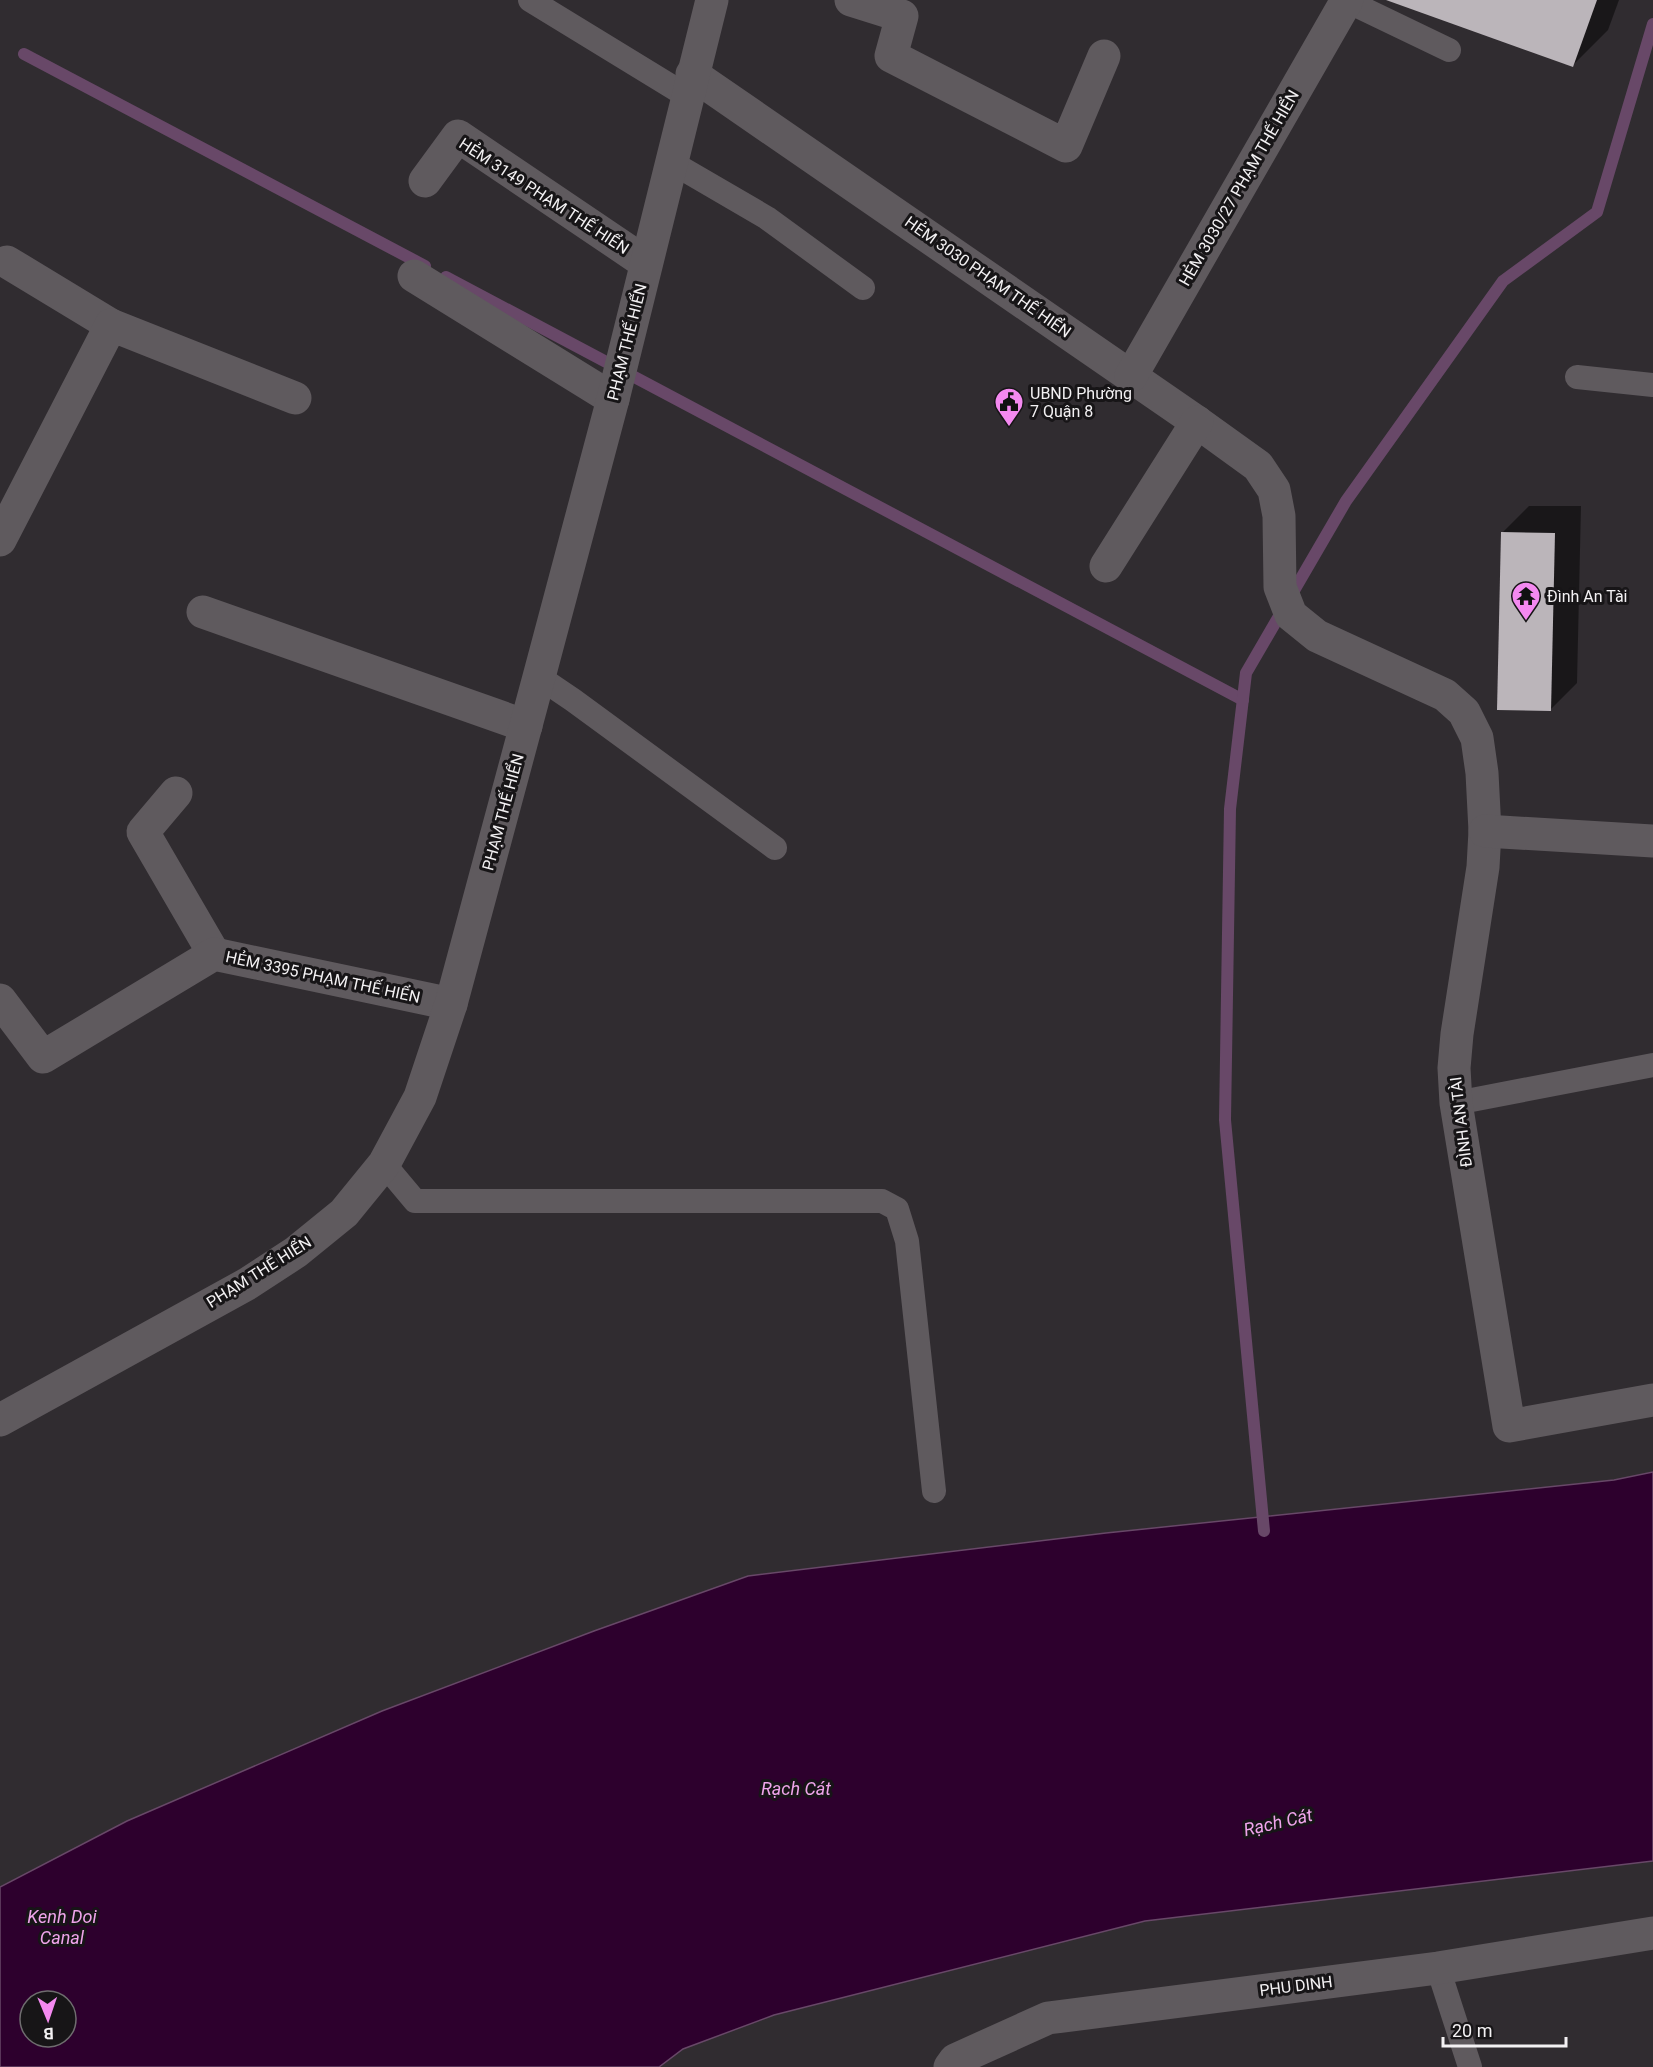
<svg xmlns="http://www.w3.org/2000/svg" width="1653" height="2067" font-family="Roboto,sans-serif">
<rect width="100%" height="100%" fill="#302c30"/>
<path fill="#2d002d" stroke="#684868" stroke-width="1.5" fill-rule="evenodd" d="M1653 1472V1861L1145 1921 774 2015 683 2049 659 2067H0V1887L127 1821 382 1711 594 1631 748 1576 1106 1533 1614 1480ZM30 2001H66V2037H30Z"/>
<g fill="#0007">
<path d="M1389 0H1619L1608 30 1572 66Z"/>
<path d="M1529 506H1581L1577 683 1550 710 1502 533Z"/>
</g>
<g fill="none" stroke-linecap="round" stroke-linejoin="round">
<g stroke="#684868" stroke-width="12">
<path d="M24 54 425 266"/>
<path d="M446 277 1243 700"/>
<path d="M1264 1531 1225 1120 1230 809 1246 673 1346 501 1503 281 1597 212 1653 24"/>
</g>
</g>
<g fill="#bbb5ba">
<path d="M1386 0H1597L1573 67Z"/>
<path d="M1501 532 1555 533 1551 711 1497 710Z"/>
</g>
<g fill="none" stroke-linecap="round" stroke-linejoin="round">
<g stroke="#5f5a5e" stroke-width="24">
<path d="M530 0 687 96"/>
<path d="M1347 1 1449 50"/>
<path d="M671 162 767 218 863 288"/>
<path d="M1577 377 1653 385"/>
<path d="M539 677 573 700 775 848"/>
<path d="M1456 1103 1653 1065"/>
<path d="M384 1164 415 1201H882L897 1209 907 1241 934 1491"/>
<path d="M1438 1968 1470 2067"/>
</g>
<g stroke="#5f5a5e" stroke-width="33">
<path d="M851 0 902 16 891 56 1066 146 1104 56"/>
<path d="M692 74 1197 422 1258 466 1274 490 1279 516 1280 587 1291 615 1317 636 1445 695 1464 712 1477 738 1482 773 1485 831 1483 867 1457 1034 1454 1068 1456 1103 1509 1426 1653 1400"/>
<path d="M425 181 458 136 646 263"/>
<path d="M7 262 111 325"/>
<path d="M414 276 613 399"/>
<path d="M1131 376 1347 0"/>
<path d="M0 540 111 325 295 398"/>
<path d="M1106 566 1197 422"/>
<path d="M203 612 526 726"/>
<path d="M176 793 143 832 214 954"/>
<path d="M1485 831 1653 841"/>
<path d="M0 1000 43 1057 214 954 451 1004"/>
</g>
<path stroke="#5f5a5e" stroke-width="33" d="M950 2067 955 2060 1048 2018 1438 1968 1653 1933"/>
<path stroke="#5f5a5e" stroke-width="33" d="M0 1420 247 1284 296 1252 344 1213 384 1164 420 1097 451 1004 539 677 613 399 712 0"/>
</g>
<defs>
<g id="civic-pin" transform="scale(1.5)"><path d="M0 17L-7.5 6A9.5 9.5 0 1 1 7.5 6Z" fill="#f489f0" stroke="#171517"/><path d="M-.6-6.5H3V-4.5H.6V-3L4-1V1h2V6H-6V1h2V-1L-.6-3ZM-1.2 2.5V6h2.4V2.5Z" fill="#111"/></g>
<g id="temple-pin" transform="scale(1.5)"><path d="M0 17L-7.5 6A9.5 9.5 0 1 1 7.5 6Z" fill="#f489f0" stroke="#171517"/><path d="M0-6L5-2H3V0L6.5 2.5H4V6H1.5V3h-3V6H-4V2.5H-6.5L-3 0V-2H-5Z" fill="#111"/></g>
</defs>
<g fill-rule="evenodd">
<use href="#civic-pin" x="1009" y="402"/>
<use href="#temple-pin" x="1526" y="596"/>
</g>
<g text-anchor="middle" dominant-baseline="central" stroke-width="6" stroke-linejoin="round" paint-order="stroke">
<g font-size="16" fill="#f3f1f3" stroke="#171517">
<text transform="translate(1239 188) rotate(-60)">HẺM 3030/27 PHẠM THẾ HIỂN</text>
<text transform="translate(544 196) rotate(33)">HẺM 3149 PHẠM THẾ HIỂN</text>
<text transform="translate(988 277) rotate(35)">HẺM 3030 PHẠM THẾ HIỂN</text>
<text transform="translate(627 342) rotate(-76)">PHẠM THẾ HIỂN</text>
<text transform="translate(503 812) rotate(-75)">PHẠM THẾ HIỂN</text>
<text transform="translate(323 977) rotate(12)">HẺM 3395 PHẠM THẾ HIỂN</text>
<text transform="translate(1461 1122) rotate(-97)">ĐÌNH AN TÀI</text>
<text transform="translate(259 1272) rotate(-32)">PHẠM THẾ HIỂN</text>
<text transform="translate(1296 1986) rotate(-7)">PHU DINH</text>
</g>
<g font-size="16" fill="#f3f1f3" stroke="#171517" text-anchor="start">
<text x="1030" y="393">UBND Phường<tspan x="1030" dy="18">7 Quận 8</tspan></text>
<text x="1547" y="596">Đình An Tài</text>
</g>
<g font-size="18" font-style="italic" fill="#efa4eb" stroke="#171517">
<text x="796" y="1788">Rạch Cát</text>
<text transform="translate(1278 1822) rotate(-13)">Rạch Cát</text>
<text x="62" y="1916">Kenh Doi<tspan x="62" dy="21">Canal</tspan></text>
</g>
</g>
<g transform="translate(48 2019) rotate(178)"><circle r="28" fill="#171517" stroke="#6f6d6f" stroke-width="1.5"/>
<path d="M0-4.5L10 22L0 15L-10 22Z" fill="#f489f0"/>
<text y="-9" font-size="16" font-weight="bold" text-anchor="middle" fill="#f3f1f3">B</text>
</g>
<path d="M1443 2037v9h123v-9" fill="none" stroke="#f3f1f3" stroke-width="3"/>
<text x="1452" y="2037" font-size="18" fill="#f3f1f3" stroke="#171517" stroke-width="4.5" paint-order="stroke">20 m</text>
</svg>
